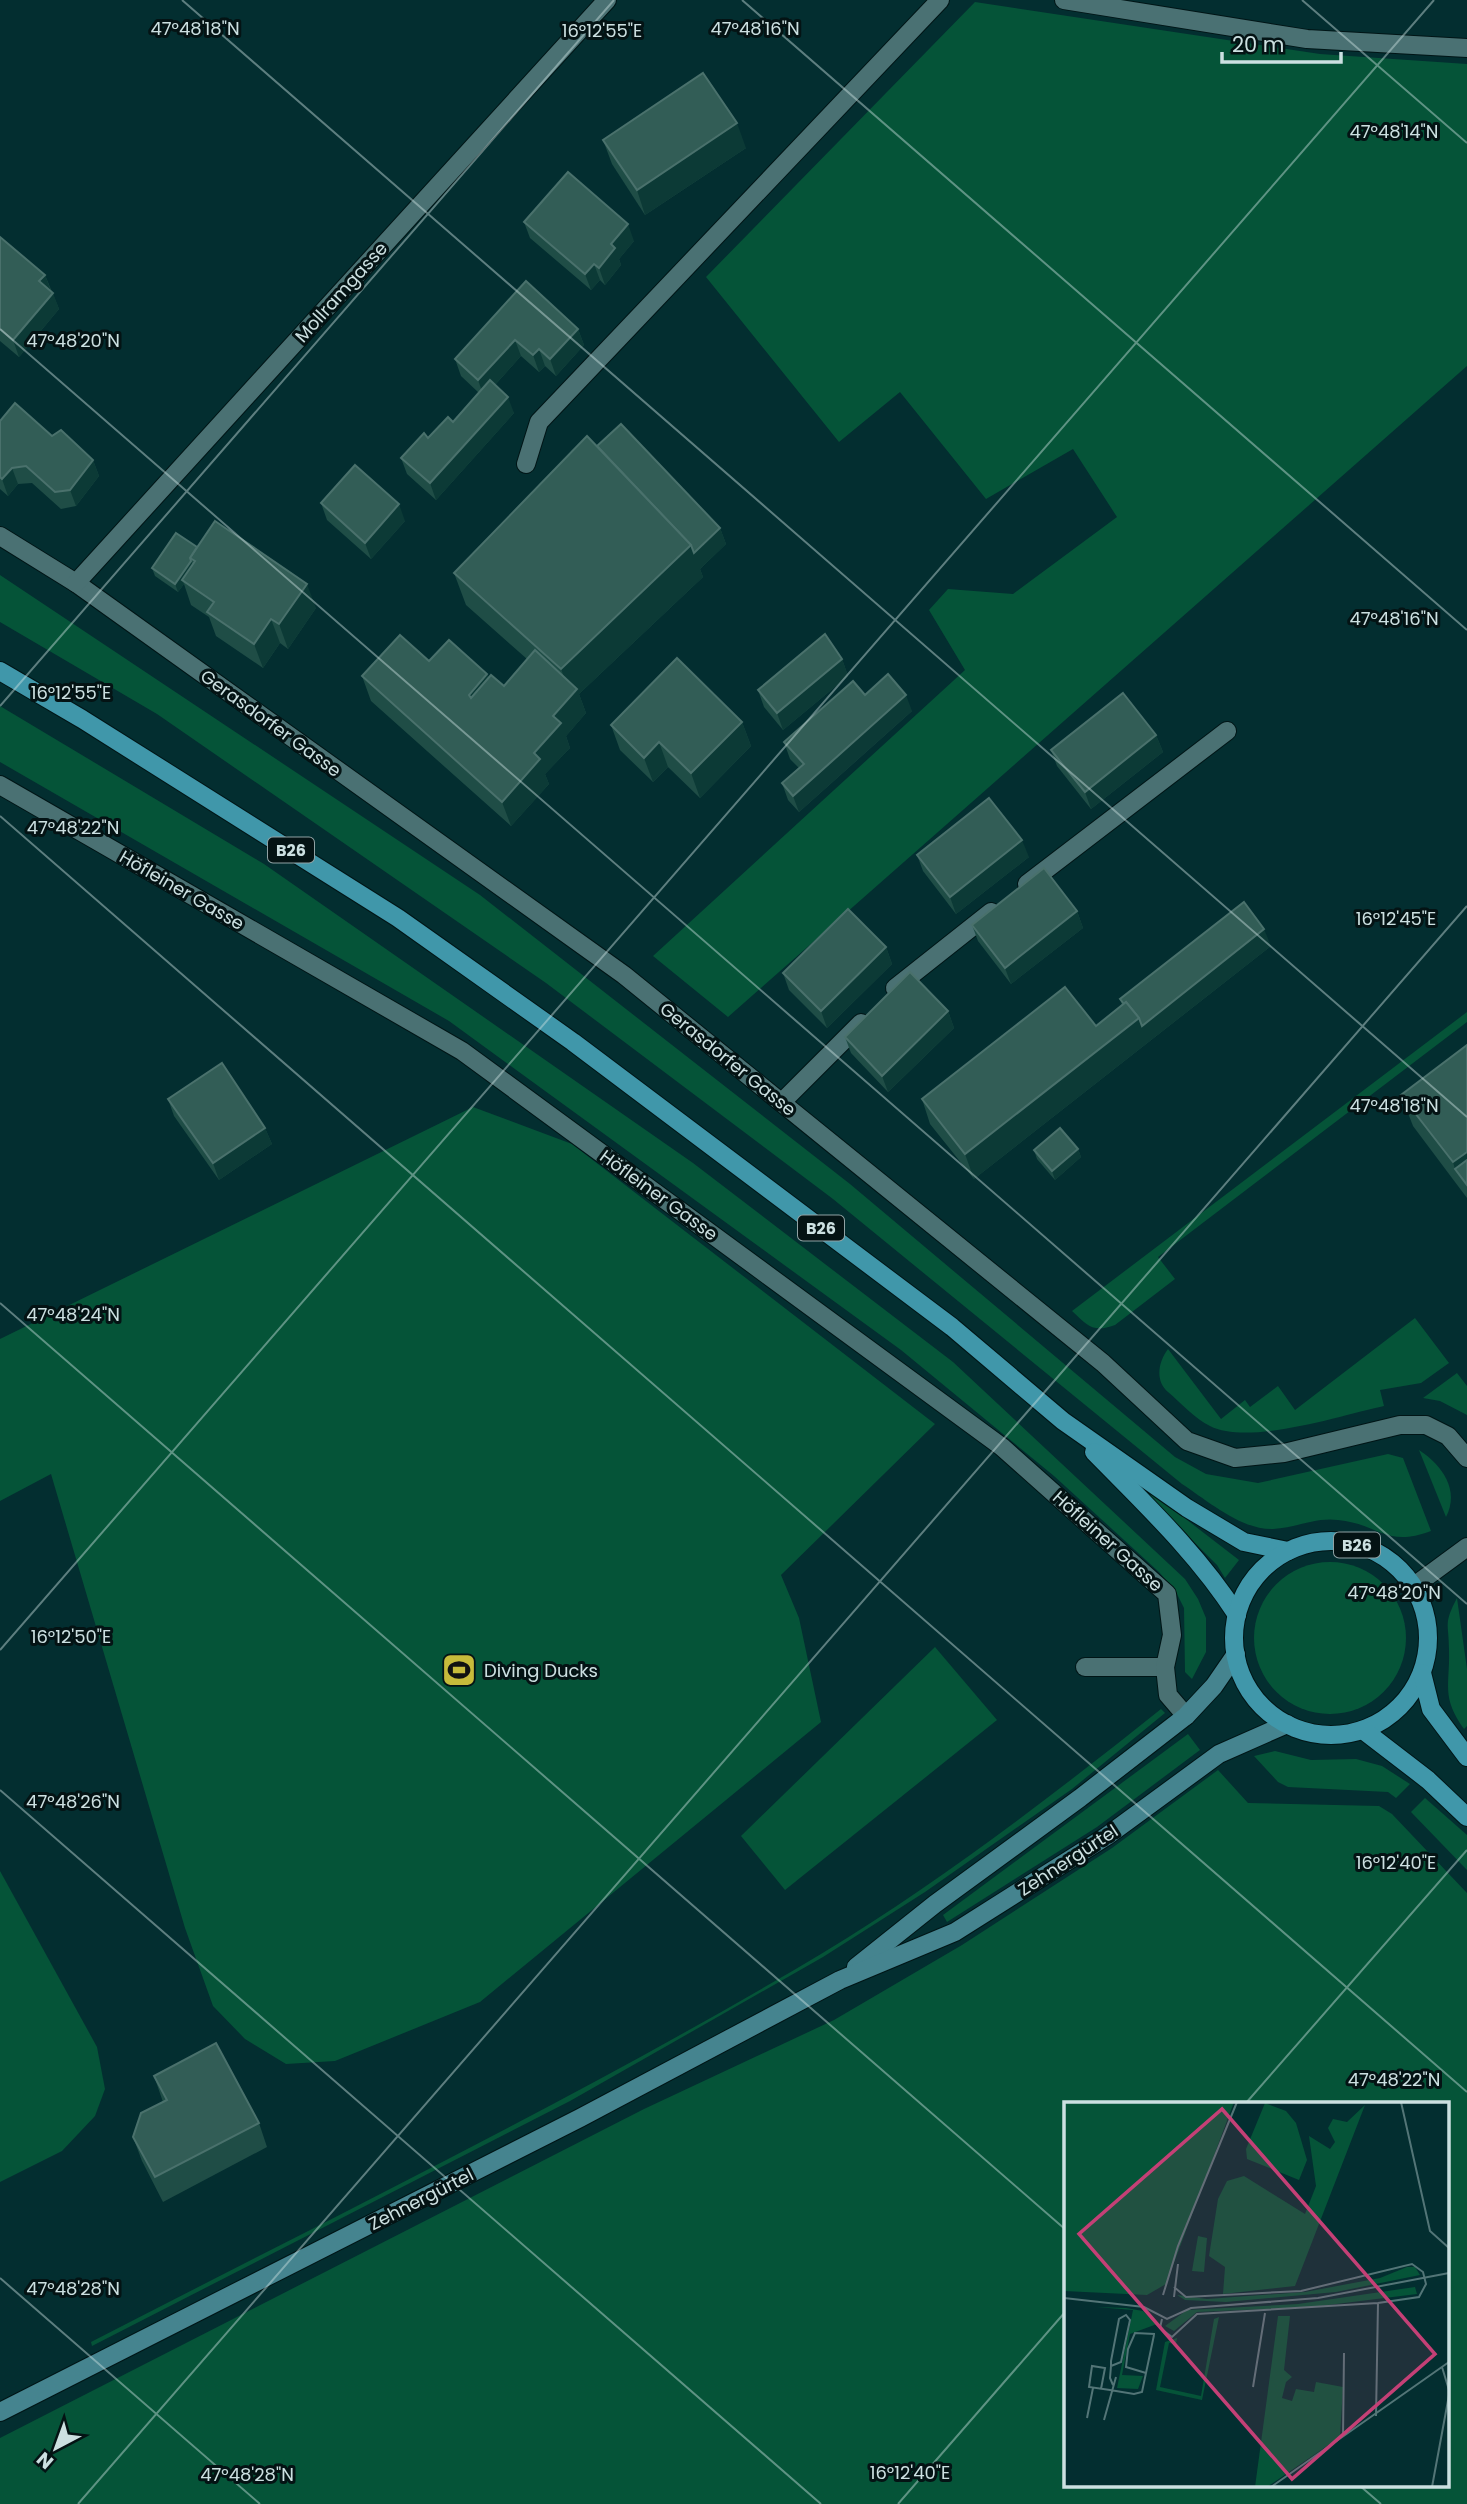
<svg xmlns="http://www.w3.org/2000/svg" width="1467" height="2504" font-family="Poppins,sans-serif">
<rect width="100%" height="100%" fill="#032e30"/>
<g fill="#055438" fill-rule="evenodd">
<path d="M975 2 1320 54 1467 64V366L728 1017 653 956 965 670 929 610 948 589 1013 594 1117 517 1073 449 986 499 900 392 839 442 706 277Z"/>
<path d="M0 575 480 895 850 1184 1175 1457 1206 1474 1258 1483 1388 1454 1403 1458 1431 1531C1386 1548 1379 1524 1338 1520 1316 1517 1295 1528 1273 1529 1241 1530 1208 1501 1182 1484L833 1199 546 983 157 714 0 622Z"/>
<path d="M0 706 264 864 693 1163 953 1362 1185 1579 1198 1599 1206 1618V1652L1192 1679 1185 1672 1184 1608 1176 1592 1159 1572 1054 1476 901 1350 449 1021 0 762Z"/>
<path d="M1467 1012V1022L1158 1257 1175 1279 1115 1325C1093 1333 1088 1326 1072 1311Z"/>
<path d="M473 1107 572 1144 935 1424 781 1575 799 1618 821 1722 480 2002 335 2061 286 2064 245 2039 213 2006 185 1928 51 1474 0 1501V1339Z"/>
<path d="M1415 1318 1449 1363 1421 1383 1380 1390 1384 1406C1342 1415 1249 1446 1210 1426 1195 1419 1181 1403 1168 1392 1155 1381 1158 1362 1168 1349L1221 1419 1245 1400 1250 1407 1278 1386 1295 1410Z"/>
<path d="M1457 1373 1467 1386V1415L1440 1401 1423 1398Z"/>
<path d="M1419 1450C1442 1465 1460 1490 1446 1517Z"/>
<path d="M1152 1493 1239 1560 1225 1578 1217 1565 1149 1497Z"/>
<circle cx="1330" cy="1638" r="76"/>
<path d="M1457 1598 1467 1669V1726L1464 1729C1441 1697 1450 1685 1449 1650 1449 1622 1443 1625 1457 1598Z"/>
<path d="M935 1647 997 1720 785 1890 741 1836Z"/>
<path d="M1161 1709 1165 1713 1072 1789 925 1892 823 1957 570 2101 92 2346 91 2342C335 2216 584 2095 821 1954 940 1882 1052 1796 1161 1709Z"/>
<path d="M1188 1734 1200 1750 1097 1827 947 1922 943 1915Z"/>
<path d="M1275 1751 1311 1760 1356 1759 1382 1766 1410 1784 1396 1798 1388 1792 1288 1787 1278 1782 1254 1756Z"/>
<path d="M1218 1770 1248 1803 1379 1806 1392 1814 1467 1893V2504H0V2438L644 2109 834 2020 962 1945 1112 1848ZM1066 2103H1448V2485H1066Z"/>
<path d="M1425 1798 1467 1835V1870L1411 1812Z"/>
<path d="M0 1871 97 2047 105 2089 95 2116 62 2151 0 2182Z"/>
</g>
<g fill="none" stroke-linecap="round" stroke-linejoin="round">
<g stroke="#001516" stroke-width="20">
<g id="lane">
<path d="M526 464 539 422 940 0"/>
<path d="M1027 884 1227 731"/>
<path d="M895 988 991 912"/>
<path d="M782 1102 861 1023"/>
<path d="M1085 1667H1165"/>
</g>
</g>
<g stroke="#001516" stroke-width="20">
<g id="street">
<path d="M1064 0 1307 39 1467 48"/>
<path d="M0 536 76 583 624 975 1103 1363 1187 1441 1235 1458 1284 1453 1400 1425H1426L1448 1436 1467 1458"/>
<path d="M76 583 607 0"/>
<path d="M0 785 462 1051 1002 1447 1167 1594 1172 1635 1165 1667 1168 1695 1186 1716"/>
<path d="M1414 1586 1467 1547"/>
</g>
</g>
<g stroke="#001516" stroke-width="20">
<g id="secondary">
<path d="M856 1967 935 1904 1080 1798 1186 1716 1214 1686 1236 1654"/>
<path d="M0 2412 580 2118 840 1980 955 1932 1107 1836 1219 1754 1287 1724"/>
</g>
</g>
<g stroke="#001516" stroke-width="20">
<g id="primary">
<path d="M0 671 82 719 398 918 573 1042 952 1327 1063 1421 1187 1508 1244 1542 1288 1551"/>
<path d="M1094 1452C1145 1504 1198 1554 1237 1615"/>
<circle cx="1331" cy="1638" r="97"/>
<path d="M1422 1673 1431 1709 1467 1757"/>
<path d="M1363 1730 1428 1780 1467 1817"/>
</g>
</g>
<use href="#lane" stroke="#4a7173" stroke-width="18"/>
<use href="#street" stroke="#4a7173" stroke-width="18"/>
<use href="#secondary" stroke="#45848f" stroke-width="18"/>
<use href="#primary" stroke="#4097aa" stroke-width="18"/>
</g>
<g fill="#1f4d46">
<path d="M603 140 746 148 645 215 612 164Z"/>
<path d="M524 222 634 241 619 259 621 265 605 285 600 280 591 290 530 238Z"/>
<path d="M0 237 45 275 59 309 19 357 0 341Z"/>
<path d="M526 281 578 329 584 345 556 376 545 366 539 372 521 356 495 385 514 413 436 500 407 474 401 458 453 422 479 393 461 376 455 359Z"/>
<path d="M0 421 52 436 93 460 99 476 76 506 61 509 32 483 18 484 8 496 0 489Z"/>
<path d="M597 446 720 528 726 544 700 569 703 577 579 694 586 713 566 736 570 748 545 774 549 784 511 826 371 701 362 676 429 661 487 674 489 678 504 686 527 659 466 605 454 573Z"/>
<path d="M321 503 405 521 371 559 327 520Z"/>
<path d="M197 547 316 608 288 649 280 643 263 668 216 636 209 617 191 605 184 584 178 592 155 576 152 568Z"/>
<path d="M842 659 848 676 783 730 764 707 758 690Z"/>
<path d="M865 695 912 711 799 812 788 800 782 783 799 768 790 759 784 742Z"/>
<path d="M742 722 751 746 700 798 668 767 653 782 620 750 611 725Z"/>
<path d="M1156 735 1163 752 1091 809 1057 766 1051 750Z"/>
<path d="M917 855 1029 857 956 914 923 871Z"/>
<path d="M1077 911 1083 928 1011 984 978 941 972 925Z"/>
<path d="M1271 946 974 1179 930 1124 922 1099 1096 1026 1122 1005 1120 999Z"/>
<path d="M886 947 892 964 827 1028 789 990 783 973Z"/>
<path d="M948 1011 954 1028 888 1092 851 1053 845 1037Z"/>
<path d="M1467 1045V1198L1413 1126 1401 1095Z"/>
<path d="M168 1099 265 1128 272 1144 219 1180 174 1116Z"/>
<path d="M1078 1149 1081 1157 1055 1180 1037 1159 1034 1150Z"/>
<path d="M154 2076 259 2123 267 2147 163 2202 142 2161 133 2137 163 2102Z"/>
</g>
<g fill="#0c3a36">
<path d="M737 123 746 148 645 215 637 190Z"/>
<path d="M628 224 634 241 619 259 621 265 605 285 599 268 611 244Z"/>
<path d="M594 264 600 280 591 290 585 274Z"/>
<path d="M45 275 51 291 39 281Z"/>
<path d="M53 293 59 309 19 357 13 340Z"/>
<path d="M578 329 584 345 556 376 550 359Z"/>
<path d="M515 340 521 356 484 397 478 380Z"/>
<path d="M539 349 545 366 539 372 533 355Z"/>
<path d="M508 397 514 413 436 500 430 483Z"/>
<path d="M93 460 99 476 76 506 70 490Z"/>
<path d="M12 468 18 484 8 496 2 479Z"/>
<path d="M399 504 405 521 371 559 365 543Z"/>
<path d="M720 528 726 544 700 569 703 577 579 694 586 713 566 736 570 748 545 774 549 784 511 826 502 802 534 753 553 716 571 696 561 669 691 545Z"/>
<path d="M191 561 194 569 182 580 184 584 178 592 175 584Z"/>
<path d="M307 584 316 608 288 649 279 624Z"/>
<path d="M271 619 280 643 263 668 254 644Z"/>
<path d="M842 659 848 676 783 730 777 713Z"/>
<path d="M487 674 496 699 478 719 469 695Z"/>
<path d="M906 695 912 711 799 812 793 796Z"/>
<path d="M742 722 751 746 700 798 691 773Z"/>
<path d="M1156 735 1163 752 1091 809 1085 792Z"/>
<path d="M659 742 668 767 653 782 644 758Z"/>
<path d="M1022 840 1029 857 956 914 950 897Z"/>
<path d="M1077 911 1083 928 1011 984 1005 968Z"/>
<path d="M1264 929 1271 946 974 1179 965 1154 1139 1018Z"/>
<path d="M886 947 892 964 827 1028 821 1011Z"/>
<path d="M948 1011 954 1028 888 1092 882 1076Z"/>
<path d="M265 1128 272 1144 219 1180 213 1163Z"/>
<path d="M1078 1149 1081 1157 1055 1180 1052 1171Z"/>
<path d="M1467 1152V1185L1455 1169 1453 1162Z"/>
</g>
<g fill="#325d56" stroke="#4a716c" stroke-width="2">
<path d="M703 73 737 123 637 190 603 140Z"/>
<path d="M568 172 628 224 611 244 615 248 599 268 594 264 585 274 524 222Z"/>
<path d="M0 237 45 275 39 281 53 293 13 340 0 329Z"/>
<path d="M526 281 578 329 550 359 539 349 533 355 515 340 478 380 455 359Z"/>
<path d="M490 380 508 397 430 483 401 458 424 433 428 438 448 417 453 422Z"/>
<path d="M15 403 52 436 61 430 93 460 70 490 55 492 26 466 12 468 2 479 0 477V421Z"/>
<path d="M621 424 720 528 694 553 691 545 597 446Z"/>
<path d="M587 436 691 545 561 669 454 573Z"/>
<path d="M355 465 399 504 365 543 321 503Z"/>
<path d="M215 521 307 584 279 624 271 619 254 644 207 612 214 602 182 580 195 561 190 558Z"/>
<path d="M176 533 197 547 190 558 191 561 175 584 152 568Z"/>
<path d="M825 634 842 659 777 713 758 690Z"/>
<path d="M400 635 429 661 449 640 487 674 469 695 471 698 491 675 504 686 535 650 577 689 553 716 561 723 534 753 540 759 502 802 362 676Z"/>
<path d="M677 658 742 722 691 773 659 742 644 758 611 725Z"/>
<path d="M888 674 906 695 793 796 782 783 804 764 784 742 853 681 865 695Z"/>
<path d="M1123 693 1156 735 1085 792 1051 750Z"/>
<path d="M989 798 1022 840 950 897 917 855Z"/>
<path d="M1044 868 1077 911 1005 968 972 925Z"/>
<path d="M1244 902 1264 929 1142 1026 1139 1018 1126 1002 1124 1004 1120 999Z"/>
<path d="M848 909 886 947 821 1011 783 973Z"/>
<path d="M910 972 948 1011 882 1076 845 1037Z"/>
<path d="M1065 987 1096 1026 1126 1002 1139 1018 965 1154 922 1099Z"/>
<path d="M1467 1045V1152L1453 1162 1401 1095Z"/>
<path d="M222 1063 265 1128 213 1163 168 1099Z"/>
<path d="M1060 1128 1078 1149 1052 1171 1034 1150Z"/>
<path d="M1467 1160V1185L1455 1169Z"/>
<path d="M216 2043 259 2123 155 2177 133 2137 141 2113 167 2100 154 2076Z"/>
</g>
<path fill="none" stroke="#cce0e1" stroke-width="2" stroke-opacity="0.45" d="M182 0 1467 1117M742 0 1467 630M1302 0 1467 143M0 329 1467 1604M0 706 614 0M0 816 1467 2092M0 1303 1066 2230M0 1650 1434 0M0 1790 821 2504M1246 2103 1467 1850M0 2278 260 2504M1359 2485 1381 2504M78 2504 1467 906M898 2504 1066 2311"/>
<defs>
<g id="stadium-square" transform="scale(1.75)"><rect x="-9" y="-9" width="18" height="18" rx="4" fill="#c7bb3b" stroke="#041314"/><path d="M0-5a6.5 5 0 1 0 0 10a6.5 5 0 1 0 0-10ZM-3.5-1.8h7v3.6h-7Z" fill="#111"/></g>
</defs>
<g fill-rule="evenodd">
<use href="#stadium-square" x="459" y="1670"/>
</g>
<g text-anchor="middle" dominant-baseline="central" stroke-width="6" stroke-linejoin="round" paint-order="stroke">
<g fill="#041314" stroke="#90a2a4" stroke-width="2">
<rect x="268" y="837.5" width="46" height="25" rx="5"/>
<rect x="798" y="1215.5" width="46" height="25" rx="5"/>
<rect x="1334" y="1532.5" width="46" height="25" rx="5"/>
</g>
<g font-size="16" font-weight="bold" fill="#cce0e1">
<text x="291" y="850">B26</text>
<text x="821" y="1228">B26</text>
<text x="1357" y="1545">B26</text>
</g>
<g font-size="18" fill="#cce0e1" stroke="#041314">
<text transform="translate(341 292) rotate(-48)">Mollramgasse</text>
<text transform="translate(271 723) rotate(36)">Gerasdorfer Gasse</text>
<text transform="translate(182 890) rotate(30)">Höfleiner Gasse</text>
<text transform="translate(728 1059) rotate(39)">Gerasdorfer Gasse</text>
<text transform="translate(659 1195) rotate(36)">Höfleiner Gasse</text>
<text transform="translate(1108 1541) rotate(42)">Höfleiner Gasse</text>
<text transform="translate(1068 1860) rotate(-33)">Zehnergürtel</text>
<text transform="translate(421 2199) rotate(-27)">Zehnergürtel</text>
</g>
<g font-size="18" fill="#cce0e1" stroke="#041314" text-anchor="start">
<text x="484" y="1670">Diving Ducks</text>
</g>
</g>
<g transform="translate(1064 2102)">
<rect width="385" height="385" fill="#032e30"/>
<path d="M0 0H170L102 182 83 193 0 189ZM201 1 222 9 232 21 243 58 235 78 183 57 182 47ZM301 3 231 184 159 192 161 165 145 154 154 97 163 79 180 74 241 112 252 84 245 34 266 47 271 40 264 26 269 17 283 20ZM134 134 143 136 140 170 128 169ZM343 165H351L356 173 272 190 162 200 121 198 113 193 143 197 241 190 316 176ZM351 185 353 192 248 205 133 210 110 229 101 224 123 208 234 202ZM32 205 62 206 79 209 93 222 66 232 58 273 79 274 74 287 53 286 69 208ZM214 214H226L220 268 228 275 222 280 218 296 228 299 232 287 250 290 252 280 279 285 276 335 203 385H191ZM155 215 138 298 92 288 101 240 113 236 112 242 105 241 96 285 137 294 150 217Z" fill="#055438"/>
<path fill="none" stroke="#537577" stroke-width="2" d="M337 0 366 129 385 146M99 193 114 144 173 0M110 195 114 162M0 196 80 205 103 217 127 206 254 196 385 171M98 217 96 226 108 235 133 212 314 201 355 195 362 182 359 170 348 162 237 189 122 195 110 185M47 264 57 260 66 218 62 213 55 217 47 259V264L46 276 49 283M378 265 385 288M82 271 62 265 64 247 71 231 91 232M189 285 201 211M37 287 41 266 28 264 25 285 46 288 70 292 78 290 90 233M312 314 314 201M23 316 29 286M40 318 52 275M279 335 280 251M207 385 385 260M368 385 385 293"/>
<path fill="#c44076" fill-opacity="0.15" stroke="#c44076" stroke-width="3.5" d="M158 7 371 252 228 377 15 132Z"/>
<rect width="385" height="385" fill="none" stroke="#cce0e1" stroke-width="3.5"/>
</g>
<g font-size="18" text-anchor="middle" fill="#cce0e1" stroke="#041314" stroke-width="6" stroke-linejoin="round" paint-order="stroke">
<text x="195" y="35">47°48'18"N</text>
<text x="755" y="35">47°48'16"N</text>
<text x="602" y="37">16°12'55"E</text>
<text x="1394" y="138">47°48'14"N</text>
<text x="73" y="347">47°48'20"N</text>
<text x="1394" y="625">47°48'16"N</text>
<text x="71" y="699">16°12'55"E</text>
<text x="73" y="834">47°48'22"N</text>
<text x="1396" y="925">16°12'45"E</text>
<text x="1394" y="1112">47°48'18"N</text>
<text x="73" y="1321">47°48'24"N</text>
<text x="1394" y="1599">47°48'20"N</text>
<text x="71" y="1643">16°12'50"E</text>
<text x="73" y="1808">47°48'26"N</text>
<text x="1396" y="1869">16°12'40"E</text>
<text x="1394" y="2086">47°48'22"N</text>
<text x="73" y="2295">47°48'28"N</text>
<text x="910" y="2479">16°12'40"E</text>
<text x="247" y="2481">47°48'28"N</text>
</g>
<g transform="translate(56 2448) rotate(221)" stroke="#041314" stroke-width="5" paint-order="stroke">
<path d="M0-5L12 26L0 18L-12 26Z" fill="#cce0e1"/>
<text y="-10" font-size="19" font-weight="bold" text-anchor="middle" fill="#cce0e1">N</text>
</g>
<path d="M1222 52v10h119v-10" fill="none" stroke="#cce0e1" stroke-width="3.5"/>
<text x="1232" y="52" font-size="21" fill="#cce0e1" stroke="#041314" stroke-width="5" paint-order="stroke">20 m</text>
</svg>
